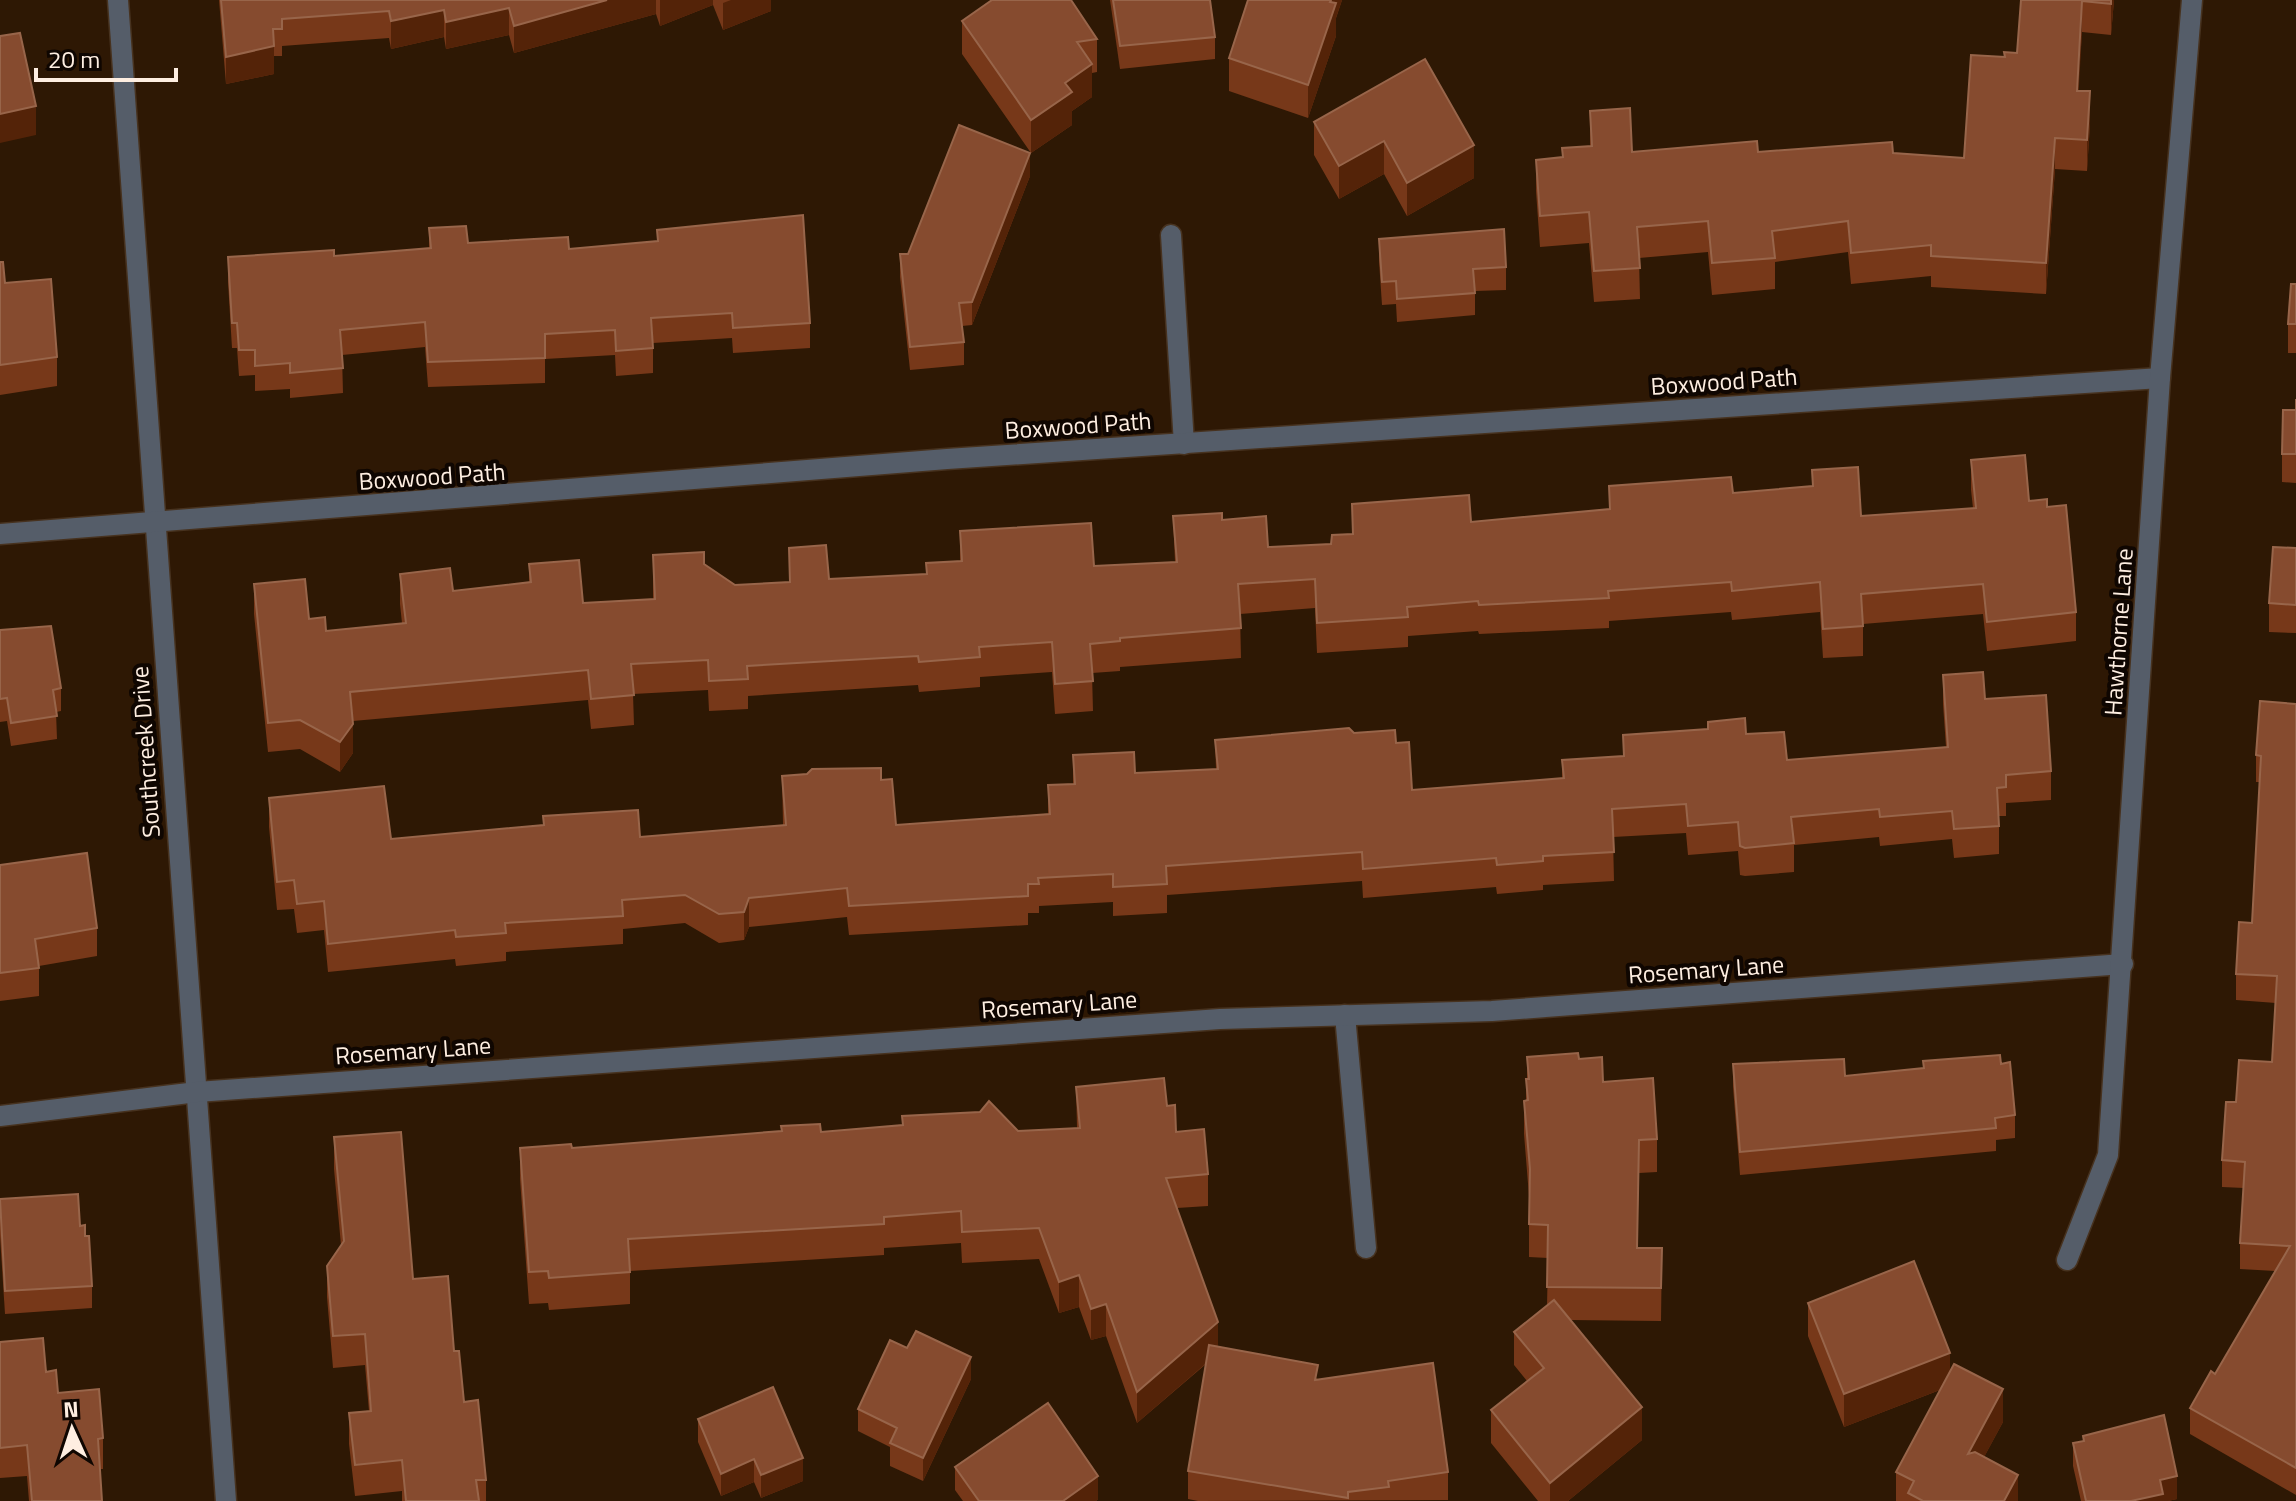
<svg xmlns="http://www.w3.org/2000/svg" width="2296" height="1501" font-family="'Titillium Web',sans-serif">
<rect width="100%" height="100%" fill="#2e1804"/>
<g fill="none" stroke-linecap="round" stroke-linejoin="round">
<g stroke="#47321f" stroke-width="23">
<g id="minor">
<path d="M118 0 226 1501"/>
<path d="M1171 235 1184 444"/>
<path d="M0 534 947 459 2160 378"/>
<path d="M1345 1015 1366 1248"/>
<path d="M0 1116 197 1092 1220 1019 1492 1011 2123 964"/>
<path d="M2067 1260 2108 1155 2160 378 2192 0"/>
</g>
</g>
<use href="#minor" stroke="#555d69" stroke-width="20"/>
</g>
<g fill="#773819">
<path d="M219 0H771V11L723 30 713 5 660 26 656 14 514 53 509 35 446 49 444 37 391 49 389 38 282 46V56H274V74L226 84Z"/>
<path d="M1110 0H1210L1215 37V59L1120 69Z"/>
<path d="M1248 0H1342L1336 18V36L1308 118 1229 91V58Z"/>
<path d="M2021 0H2114L2111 35 2082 32 2078 91 2090 123 2087 171 2055 169 2046 294 1931 287V276L1851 284 1848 252 1775 262V289L1712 295 1708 252 1639 258 1640 299 1594 302 1589 243 1540 247 1536 191V160L1562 157 1590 147V111L1632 152 1893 153 1964 158 2004 57 2017 53Z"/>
<path d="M962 21 1097 39V72L1092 73V97L1072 111V125L1031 153 962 54Z"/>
<path d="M1425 59 1474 178 1407 216 1384 174 1339 199 1314 155V122Z"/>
<path d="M1030 176 972 325 962 326 964 342V365L910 370 900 277V254H908Z"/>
<path d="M429 228 468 243 569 249 657 241V230L810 323V348L733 353 732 338 653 343V373L616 376 615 355 545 359V383L428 387 425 347 342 355 343 393 290 398V389L255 391V375L239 376 237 348H232L228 282V257L334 256 429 249Z"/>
<path d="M1379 239 1506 267V290L1475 291V315L1397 322 1396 304 1382 305 1379 261Z"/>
<path d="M0 262 5 283 57 357V386L0 395Z"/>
<path d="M2296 284V353H2288V324Z"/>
<path d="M2296 399V483L2282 482V454L2296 410Z"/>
<path d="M1971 460 2029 501 2047 507 2076 612V641L1987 651 1983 614 1863 624V656L1823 658 1820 612 1732 620 1731 612 1609 621V628L1479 634 1478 631 1408 636V647L1317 653 1315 608 1240 614 1241 658 1120 667V671L1092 673 1093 711 1055 714 1052 672 980 677V687L919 692 918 685 748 696V709L709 711 708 690 633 694 634 725 591 729 588 700 353 721V753L340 772 300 749 268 752 254 614V584L326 631 402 623 400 604V574L453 591 529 582V564L583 603 653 600V555L704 564 735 585 789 582V548L829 579 926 574V563L960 561V531L1094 566 1175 562 1173 516 1222 520 1268 547 1331 544 1352 534V504L1471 522 1609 509V486L1733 493 1812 486V470L1861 516 1973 508 1971 490Z"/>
<path d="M2296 548V633L2269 632V603Z"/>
<path d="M0 630 61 688V711L56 712 57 739 11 746 7 721 0 722Z"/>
<path d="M1943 675 1985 699 2051 771V800L2006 803V816H1999V854L1954 858 1952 839 1880 846 1879 837 1794 845V872L1745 876 1740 875 1738 851 1688 855 1686 833 1613 837 1614 881 1543 885V890L1497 894 1496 887 1363 898 1362 881 1167 895V913L1113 916V902L1039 906V913H1028V925L849 935 847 917 749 927 744 940 719 943 685 923 623 929V944L506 952V961L456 966 455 959 328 972 324 930 297 933 294 909 277 910 269 827V798L391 839 640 837 783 825 782 776 881 780 896 825 1048 814V785L1073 784V755L1135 773 1216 769 1215 740 1354 733 1396 743 1412 790 1562 778V760L1623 756V735L1708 729V722L1746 734 1787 760 1946 747 1943 704Z"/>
<path d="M2296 704V1495L2190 1434V1408L2215 1374 2275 1271 2240 1269V1243L2244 1188 2222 1187V1160L2236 1102 2272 1062 2276 1003 2236 1000V974L2252 923 2260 782H2256V755Z"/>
<path d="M0 865 97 928V956L39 966V996L0 1001Z"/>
<path d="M1527 1057 1579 1059 1603 1082 1657 1139V1172L1639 1173 1637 1248H1662L1661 1321 1570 1320 1642 1440 1568 1501H1538L1491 1443V1410L1527 1381 1514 1365V1332L1547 1306 1548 1258 1529 1257V1196L1524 1134V1101H1526V1079H1527Z"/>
<path d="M1923 1061 2001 1064 2015 1115V1138L1996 1140V1151L1740 1175 1733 1087V1064L1845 1076 1923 1068Z"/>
<path d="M1076 1087 1167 1106 1176 1132 1208 1174V1206L1177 1208 1218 1347 1318 1379 1448 1472V1500L1198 1501 1188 1499V1471L1206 1364 1137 1423 1106 1336 1091 1340 1079 1307 1059 1313 1039 1259 962 1263 961 1243 884 1248V1255L630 1271V1304L549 1310 548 1303 529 1304 520 1179V1148H572L821 1132 1018 1131 1077 1128Z"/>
<path d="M334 1137 454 1351 464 1402 486 1480V1501H402V1491L355 1496 349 1444V1413L369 1411 365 1365 333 1368 327 1297V1266L341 1245 334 1169Z"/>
<path d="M0 1199 85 1236 92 1286V1308L5 1314 0 1236Z"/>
<path d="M1808 1303 1950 1370 2003 1422 1984 1457 2018 1501H1896V1472L1940 1390 1844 1427 1808 1336Z"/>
<path d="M0 1342 46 1372 58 1393 103 1438V1469H100L102 1501H29L27 1476 0 1478Z"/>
<path d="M971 1379 923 1481 890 1466V1447L858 1431V1409Z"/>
<path d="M698 1419 803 1481 761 1498 754 1482 721 1496 698 1442Z"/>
<path d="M2083 1436 2177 1499 2168 1501H2081L2073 1466V1443L2083 1441Z"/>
<path d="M955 1467 1098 1499 1096 1501H963L955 1490Z"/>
</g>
<g fill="#542308">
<path d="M607 0H656V14L514 53V26Z"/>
<path d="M660 0H713V5L660 26Z"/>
<path d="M731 0H771V11L723 30V3Z"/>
<path d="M1331 0H1342L1336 18V36L1308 118V85Z"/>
<path d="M2111 0H2114L2111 35Z"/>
<path d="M2082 1V32L2077 122V91Z"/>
<path d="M509 8V35L446 49V22Z"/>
<path d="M444 10V37L391 49V21Z"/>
<path d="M274 46V74L226 84V57Z"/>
<path d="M1092 64V97L1072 111V125L1031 153V120L1065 83Z"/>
<path d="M2090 91V123L2087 171V140Z"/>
<path d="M36 106V135L0 143V114Z"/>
<path d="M2055 138V169L2046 294V263Z"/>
<path d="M1384 141V174L1339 199V166Z"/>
<path d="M1474 145V178L1407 216V183Z"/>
<path d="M1030 153V176L972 325V302Z"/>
<path d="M353 724V753L340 772V742Z"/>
<path d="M749 898V927L744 940V912Z"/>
<path d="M1079 1275V1307L1059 1313V1282Z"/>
<path d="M1106 1304V1336L1091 1340V1309Z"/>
<path d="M1218 1322V1353L1137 1423V1392Z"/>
<path d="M1950 1353V1386L1844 1427V1394Z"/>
<path d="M971 1357V1379L923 1481V1458Z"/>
<path d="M2003 1389V1422L1968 1487V1454Z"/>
<path d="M1642 1407V1440L1568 1501H1550V1483Z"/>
<path d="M803 1458V1481L761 1498V1475Z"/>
<path d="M754 1459V1482L721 1496V1474Z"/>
<path d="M2018 1475V1501H2004Z"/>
<path d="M1098 1476V1499L1096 1501H1063Z"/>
<path d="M2177 1476V1499L2168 1501H2131L2160 1480Z"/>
</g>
<g fill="#864b2f" stroke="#98654a" stroke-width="2">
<path d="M221 0H607L514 26 509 8 446 22 444 10 391 21 389 11 282 19V29H273L274 46 226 57Z"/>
<path d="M992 0H1071L1097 39 1077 42 1092 64 1065 83 1072 92 1031 120 962 21Z"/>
<path d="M1113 0H1210L1215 37 1120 46Z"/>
<path d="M1248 0H1331L1330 2 1336 3 1308 85 1229 58Z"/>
<path d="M2021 0H2111V4L2082 1 2077 91H2090L2087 140 2055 138 2046 263 1931 256V245L1851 253 1848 221 1772 231 1775 258 1712 263 1708 221 1637 227 1640 268 1594 271 1589 212 1540 216 1536 160 1563 157 1562 148 1592 146 1590 111 1630 108 1632 152 1757 141 1758 152 1892 142 1893 153 1964 158 1971 55 2005 57 2004 52 2017 53Z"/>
<path d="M20 33 36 106 0 114V36Z"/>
<path d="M1425 59 1474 145 1407 183 1384 141 1339 166 1314 122Z"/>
<path d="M959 125 1030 153 972 302 959 303 964 342 910 347 900 254H908Z"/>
<path d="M803 215 810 323 733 328 732 313 651 318 653 348 616 351 615 330 545 334V358L428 362 425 322 340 330 343 368 290 373V363L255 366V350H239L237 323H232L228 257 334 250V256L431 248 429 228 466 226 468 243 568 237 569 249 658 241 657 230Z"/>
<path d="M1504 229 1506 267 1473 269 1475 293 1397 299 1396 281 1382 282 1379 239Z"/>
<path d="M0 262H3L5 283 51 279 57 357 0 365Z"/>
<path d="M2291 284H2296V324H2288Z"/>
<path d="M2296 399V454H2282L2283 410H2296Z"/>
<path d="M2025 455 2029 501 2047 499V507L2066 505 2076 612 1987 622 1983 584 1861 594 1863 626 1823 629 1820 582 1732 591 1731 582 1608 591 1609 598 1479 605 1478 601 1407 607 1408 617 1317 623 1315 579 1238 584 1241 628 1120 638V641L1090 644 1093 681 1055 684 1052 642 979 647 980 657 919 662 918 656 747 666 748 679 709 681 708 660 631 664 634 695 591 699 588 670 350 692 353 724 340 742 300 720 268 723 254 584 305 579 309 619 325 617 326 631 406 623 400 574 450 568 453 591 531 582 529 564 579 560 583 603 655 599 653 555 704 552V564L735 585 790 582 789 548 826 545 829 579 927 574 926 563 962 561 960 531 1091 523 1094 566 1177 562 1173 516 1222 513V520L1266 516 1268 547 1331 544 1332 535 1353 534 1352 504 1469 495 1471 522 1610 509 1609 486 1731 477 1733 493 1813 486 1812 470 1858 467 1861 516 1976 508 1971 460Z"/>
<path d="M2273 547 2296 548V605L2269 603Z"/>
<path d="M51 626 61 688 53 690 57 716 11 723 7 698 0 699V630Z"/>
<path d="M1983 672 1985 699 2046 695 2051 771 2006 775V787L1997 788 1999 826 1954 829 1952 811 1880 817 1879 809 1791 817 1794 843 1745 848 1740 846 1738 822 1688 826 1686 804 1612 809 1614 852 1543 856V861L1497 865 1496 858 1363 869 1362 852 1166 866 1167 884 1113 887V874L1038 878 1039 884H1028V896L849 906 847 888 749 898 744 912 719 914 685 895 622 900 623 916 505 923 506 933 456 937 455 930 328 944 324 901 297 904 294 880 277 882 269 798 384 786 391 839 544 825 543 816 638 810 640 837 786 825 782 776 807 774 812 769 881 768V780L892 779 896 825 1050 814 1048 785 1075 784 1073 755 1134 752 1135 773 1218 769 1215 740 1349 728 1354 733 1395 730 1396 743 1409 742 1412 790 1564 778 1562 760 1624 756 1623 735 1708 729V722L1745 718 1746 734 1784 732 1787 760 1948 747 1943 675Z"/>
<path d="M2260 701 2296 704V1468L2190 1408 2211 1371 2215 1374 2290 1246 2240 1243 2245 1162 2222 1160 2226 1102H2236L2239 1060 2272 1062 2277 976 2236 974 2239 922 2252 923 2261 756 2256 755Z"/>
<path d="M87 853 97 928 35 939 39 968 0 973V865Z"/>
<path d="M1578 1053 1579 1059 1602 1057 1603 1082 1653 1078 1657 1139 1639 1140 1637 1248H1662L1661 1288 1547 1287 1548 1225 1529 1224 1530 1169 1524 1101 1528 1100 1526 1079H1529L1527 1057Z"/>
<path d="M2000 1055 2001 1064 2010 1062 2015 1115 1995 1118 1996 1128 1740 1152 1733 1064 1844 1059 1845 1076 1924 1068 1923 1061Z"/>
<path d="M1164 1078 1167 1106 1175 1105 1176 1132 1204 1129 1208 1174 1166 1178 1218 1322 1137 1392 1106 1304 1091 1309 1079 1275 1059 1282 1039 1228 962 1232 961 1211 884 1217V1224L628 1239 630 1272 549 1278 548 1271 529 1272 520 1148 571 1144 572 1148 782 1131 781 1126 820 1124 821 1132 903 1125 902 1116 980 1112 989 1101 1018 1131 1080 1128 1076 1087Z"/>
<path d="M401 1132 413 1279 448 1276 454 1351H459L464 1402 478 1400 486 1480H476L479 1501H406L402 1460 355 1465 349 1413 371 1411 365 1334 333 1336 327 1266 344 1241 334 1137Z"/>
<path d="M78 1194 80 1226 85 1225V1236H89L92 1286 5 1291 0 1199Z"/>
<path d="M1914 1261 1950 1353 1844 1394 1808 1303Z"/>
<path d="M1554 1300 1642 1407 1550 1483 1491 1410 1544 1368 1514 1332Z"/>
<path d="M916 1331 971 1357 923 1458 890 1443 897 1428 858 1409 890 1340 907 1348Z"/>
<path d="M43 1338 46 1372 56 1370 58 1393 99 1389 103 1438 98 1439 102 1501H32L27 1445 0 1448V1342Z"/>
<path d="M1209 1345 1318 1365 1315 1380 1433 1363 1448 1472 1388 1481 1389 1487 1348 1492V1498L1188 1471Z"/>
<path d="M1954 1364 2003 1389 1968 1454 1975 1452 2018 1475 2004 1501H1923L1908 1493 1914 1481 1896 1472Z"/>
<path d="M773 1387 803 1458 761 1475 754 1459 721 1474 698 1419Z"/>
<path d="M1048 1403 1098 1476 1063 1501H979L955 1467Z"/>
<path d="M2164 1415 2177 1476 2160 1480 2163 1494 2131 1501H2086L2073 1443 2084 1441 2083 1436Z"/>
</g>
<g text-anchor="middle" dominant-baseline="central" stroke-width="8" stroke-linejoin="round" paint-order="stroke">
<g font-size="24" fill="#feeee1" stroke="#0f0601">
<text transform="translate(1724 381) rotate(-4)">Boxwood Path</text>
<text transform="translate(1078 425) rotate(-4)">Boxwood Path</text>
<text transform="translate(432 476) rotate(-4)">Boxwood Path</text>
<text transform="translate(2118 632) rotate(-86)">Hawthorne Lane</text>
<text transform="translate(145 752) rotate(-94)">Southcreek Drive</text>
<text transform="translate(1706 969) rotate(-4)">Rosemary Lane</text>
<text transform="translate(1059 1004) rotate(-4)">Rosemary Lane</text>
<text transform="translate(413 1050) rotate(-4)">Rosemary Lane</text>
</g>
</g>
<g transform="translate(72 1429) rotate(357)" stroke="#0f0601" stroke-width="6" paint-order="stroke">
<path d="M0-6L14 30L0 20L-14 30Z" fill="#feeee1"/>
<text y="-12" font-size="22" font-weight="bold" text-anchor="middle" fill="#feeee1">N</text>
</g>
<path d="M36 68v12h140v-12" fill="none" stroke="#feeee1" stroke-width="4"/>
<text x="48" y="68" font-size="24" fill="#feeee1" stroke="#0f0601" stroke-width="6" paint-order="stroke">20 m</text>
</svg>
